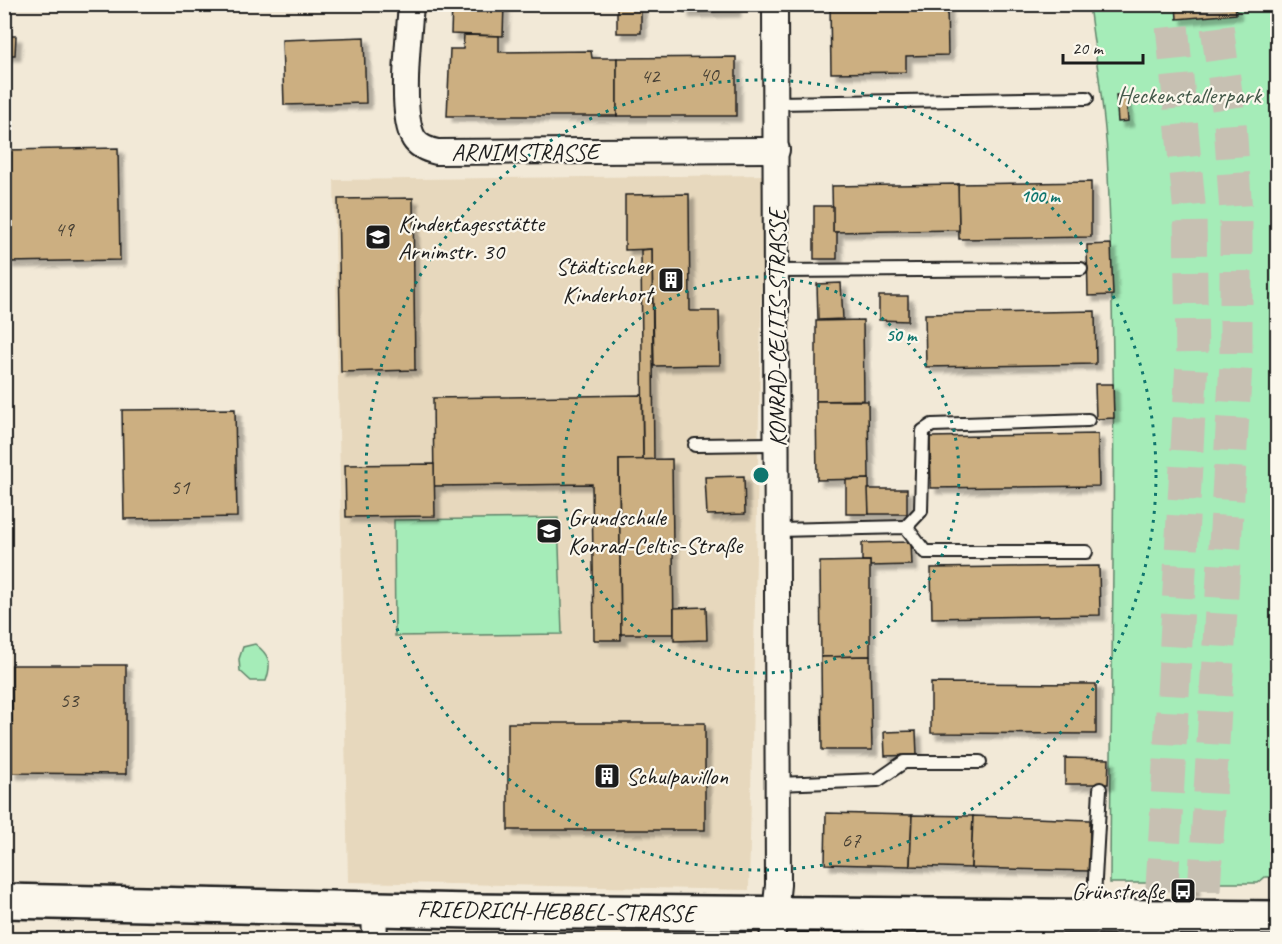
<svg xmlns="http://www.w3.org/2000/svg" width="1282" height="944" font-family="Caveat,sans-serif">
<defs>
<filter id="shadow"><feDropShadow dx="5.5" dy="5.5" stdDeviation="1.5" flood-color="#0004"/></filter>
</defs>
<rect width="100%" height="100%" fill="#f2e9d7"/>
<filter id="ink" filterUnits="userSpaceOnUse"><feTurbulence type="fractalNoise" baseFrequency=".0167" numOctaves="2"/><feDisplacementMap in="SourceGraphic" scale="12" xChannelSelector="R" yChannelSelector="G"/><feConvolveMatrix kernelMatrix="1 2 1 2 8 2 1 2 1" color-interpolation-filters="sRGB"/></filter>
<g filter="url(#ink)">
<path fill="#e7d8bd" d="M764 175 749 890 348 882 334 180Z"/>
<g fill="#a5ecb8" stroke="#60846a" stroke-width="1.5">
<path d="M1089 5H1277L1278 877H1265L1258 883H1110C1111 640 1119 396 1107 153 1104 104 1095 54 1089 5Z"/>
<path d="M558 518 562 634 395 636 394 520Z"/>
<path d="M255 644C270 655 272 664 266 681H251L240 671 239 659 243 647Z"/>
</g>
<g fill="#ccaf81" stroke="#1c1c1c" stroke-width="1.5" filter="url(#shadow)">
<path d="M452 4H504L503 36 451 34Z"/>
<rect x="617" y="4" width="24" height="29"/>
<path d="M684 4H735V11L684 12Z"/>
<path d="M830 4H947L948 55 906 56V72L831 73Z"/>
<path d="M1176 4H1235L1236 14 1177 19Z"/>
<path d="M464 35 499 36V52L591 51 592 58H617V116H447L450 49H463Z"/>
<path d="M4 36H16L15 55H4Z"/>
<path d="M364 37 366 103 284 105 282 40Z"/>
<path d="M736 57V116H617V58Z"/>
<path d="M1126 94 1128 121 1118 122 1116 95Z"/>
<path d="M118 148 120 260 8 262 6 150Z"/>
<path d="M1091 182V237L959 239 958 184Z"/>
<path d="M958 184 959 230 833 232 832 186Z"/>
<path d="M689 194 690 311H719L720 365 654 366 652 249 625 250V195Z"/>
<path d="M413 198 415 370 341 372 338 199Z"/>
<path d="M814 206H833V232H837V259H814Z"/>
<path d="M1111 244 1113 295 1088 296 1087 245Z"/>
<path d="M652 249 654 460H643L641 250Z"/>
<path d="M841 283 843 319 818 320 817 284Z"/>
<path d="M879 296H908V321L879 320Z"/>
<path d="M1095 311 1096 364 926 367 925 314Z"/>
<path d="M863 320 864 400 816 401V321Z"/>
<path d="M1095 384H1113L1114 418 1096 419Z"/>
<path d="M642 395 643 460H619L621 640H594L592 484 434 486 433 398Z"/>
<path d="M816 401H868L869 479 817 480Z"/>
<path d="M235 409 237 517 124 519 122 410Z"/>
<path d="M1098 434 1099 486 931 488 930 437Z"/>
<path d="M672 459 674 634H621L619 460Z"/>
<path d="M434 464 435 516 346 517 345 465Z"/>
<path d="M744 476 745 514 707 515 705 477Z"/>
<path d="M869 479V514H846V480Z"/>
<path d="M868 489H907V514H869Z"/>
<path d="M911 542 912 565 870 566V561H862V543Z"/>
<path d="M870 561V656L821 657 820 562Z"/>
<path d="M1099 566 1100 615 932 618 931 568Z"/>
<path d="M706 607 707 640 674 641V608Z"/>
<path d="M870 656 872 750H822L821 657Z"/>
<path d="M12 665H126V774L12 773Z"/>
<path d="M931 683 1096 684V734L931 733Z"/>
<rect x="508" y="723" width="197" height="107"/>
<path d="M916 731 917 755 885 756 884 732Z"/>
<path d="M1065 758 1109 759 1108 784H1065Z"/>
<path d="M826 813 912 815 910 866 825 864Z"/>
<path d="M912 815 973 816 971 868 910 866Z"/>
<path d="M973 816 1090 820 1089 871 971 868Z"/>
<rect x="1171" y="885" width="23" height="6"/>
</g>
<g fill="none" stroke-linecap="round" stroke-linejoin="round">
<g stroke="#c7c0b2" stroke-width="33" stroke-dasharray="33 16" stroke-linecap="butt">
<path d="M1159 940 1192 361 1190 214 1170 4"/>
<path d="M1201 940 1236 364V213L1230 123 1214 4"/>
</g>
<g stroke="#1c1c1c" stroke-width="16">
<g id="lane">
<path d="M776 103 1087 98"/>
<path d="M777 271 1081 269"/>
<path d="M695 445 778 444"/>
<path d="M906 527 921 511 923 431 932 425 1088 420"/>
<path d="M778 530 906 527 925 552H1086"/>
<path d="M778 784 878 780 904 762H980"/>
<path d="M1093 915 1100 789"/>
</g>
</g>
<g stroke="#1c1c1c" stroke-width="28">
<g id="street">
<path d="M411 4C409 35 399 115 414 139 419 147 428 150 437 152L777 150"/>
<path d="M374 909 375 940"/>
<path d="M772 940 778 885 775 4"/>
</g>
</g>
<g stroke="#1c1c1c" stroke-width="38">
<path id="secondary" d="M4 901 473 911 1278 918"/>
</g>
<use href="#lane" stroke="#fbf7ec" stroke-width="12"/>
<use href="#street" stroke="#fbf7ec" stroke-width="24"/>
<use href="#secondary" stroke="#fbf7ec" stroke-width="33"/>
</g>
</g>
<g fill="none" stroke="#0f766e" stroke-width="3" stroke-dasharray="3 6">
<circle cx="761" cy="475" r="198"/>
<circle cx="761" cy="475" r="395"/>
</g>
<defs>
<g id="school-square" transform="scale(1.35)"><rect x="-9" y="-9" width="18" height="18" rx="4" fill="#1c1c1c" stroke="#fbf7ec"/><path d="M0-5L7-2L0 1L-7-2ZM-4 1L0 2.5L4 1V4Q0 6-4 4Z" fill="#fff"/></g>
<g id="building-square" transform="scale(1.35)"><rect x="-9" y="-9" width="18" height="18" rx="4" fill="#1c1c1c" stroke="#fbf7ec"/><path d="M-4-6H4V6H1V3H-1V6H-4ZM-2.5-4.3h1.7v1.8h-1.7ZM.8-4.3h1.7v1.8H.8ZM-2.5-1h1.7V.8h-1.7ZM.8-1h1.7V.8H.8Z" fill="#fff"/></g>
<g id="bus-square" transform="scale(1.35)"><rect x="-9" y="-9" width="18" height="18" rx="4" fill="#1c1c1c" stroke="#fbf7ec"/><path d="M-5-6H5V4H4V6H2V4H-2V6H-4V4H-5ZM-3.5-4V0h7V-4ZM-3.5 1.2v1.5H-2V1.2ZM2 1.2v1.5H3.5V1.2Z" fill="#fff"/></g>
</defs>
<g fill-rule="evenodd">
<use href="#school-square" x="378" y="237"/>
<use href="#building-square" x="671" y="280"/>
<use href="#school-square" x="549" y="531"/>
<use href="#building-square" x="607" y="776"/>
<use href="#bus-square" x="1183" y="891"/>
</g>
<g text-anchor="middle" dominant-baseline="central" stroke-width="4.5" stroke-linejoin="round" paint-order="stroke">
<g font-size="21" fill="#484135">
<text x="709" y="74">40</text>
<text x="650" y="76">42</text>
<text x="64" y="229">49</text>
<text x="180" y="487">51</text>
<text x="69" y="700">53</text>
<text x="851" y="840">67</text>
</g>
<g font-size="24" fill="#455a4b" stroke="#fbf7ec">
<text x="1189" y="95">Heckenstallerpark</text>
</g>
<g font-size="24" fill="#1c1c1c" stroke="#fbf7ec">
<text x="525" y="152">ARNIMSTRASSE</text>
<text transform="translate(777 328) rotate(-90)">KONRAD-CELTIS-STRASSE</text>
<text transform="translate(556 911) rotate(1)">FRIEDRICH-HEBBEL-STRASSE</text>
</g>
<g font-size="24" fill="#1c1c1c" stroke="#fbf7ec" text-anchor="start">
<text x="398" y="223">Kindertagesstätte<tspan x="398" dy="28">Arnimstr. 30</tspan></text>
<text x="652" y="266" text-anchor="end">Städtischer<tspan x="652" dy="28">Kinderhort</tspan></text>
<text x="568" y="517">Grundschule<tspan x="568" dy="28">Konrad-Celtis-Straße</tspan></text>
<text x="626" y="776">Schulpavillon</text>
<text x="1164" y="891" text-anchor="end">Grünstraße</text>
</g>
</g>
<circle cx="761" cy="475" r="9" fill="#0f766e" stroke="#fbf7ec" stroke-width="3"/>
<g font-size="18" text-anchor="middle" font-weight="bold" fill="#0f766e" stroke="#fbf7ec" stroke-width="4.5" stroke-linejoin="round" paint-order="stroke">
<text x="1040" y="202">100 m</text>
<text x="901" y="341">50 m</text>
</g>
<rect width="1282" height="944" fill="none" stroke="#fbf7ec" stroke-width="24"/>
<rect x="12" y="12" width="1258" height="920" fill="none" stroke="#1c1c1c" stroke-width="2" filter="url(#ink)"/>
<path d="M1063 54v9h80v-9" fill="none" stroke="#1c1c1c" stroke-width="3"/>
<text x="1072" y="54" font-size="18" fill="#1c1c1c" stroke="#fbf7ec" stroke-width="4.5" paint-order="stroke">20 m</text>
</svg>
